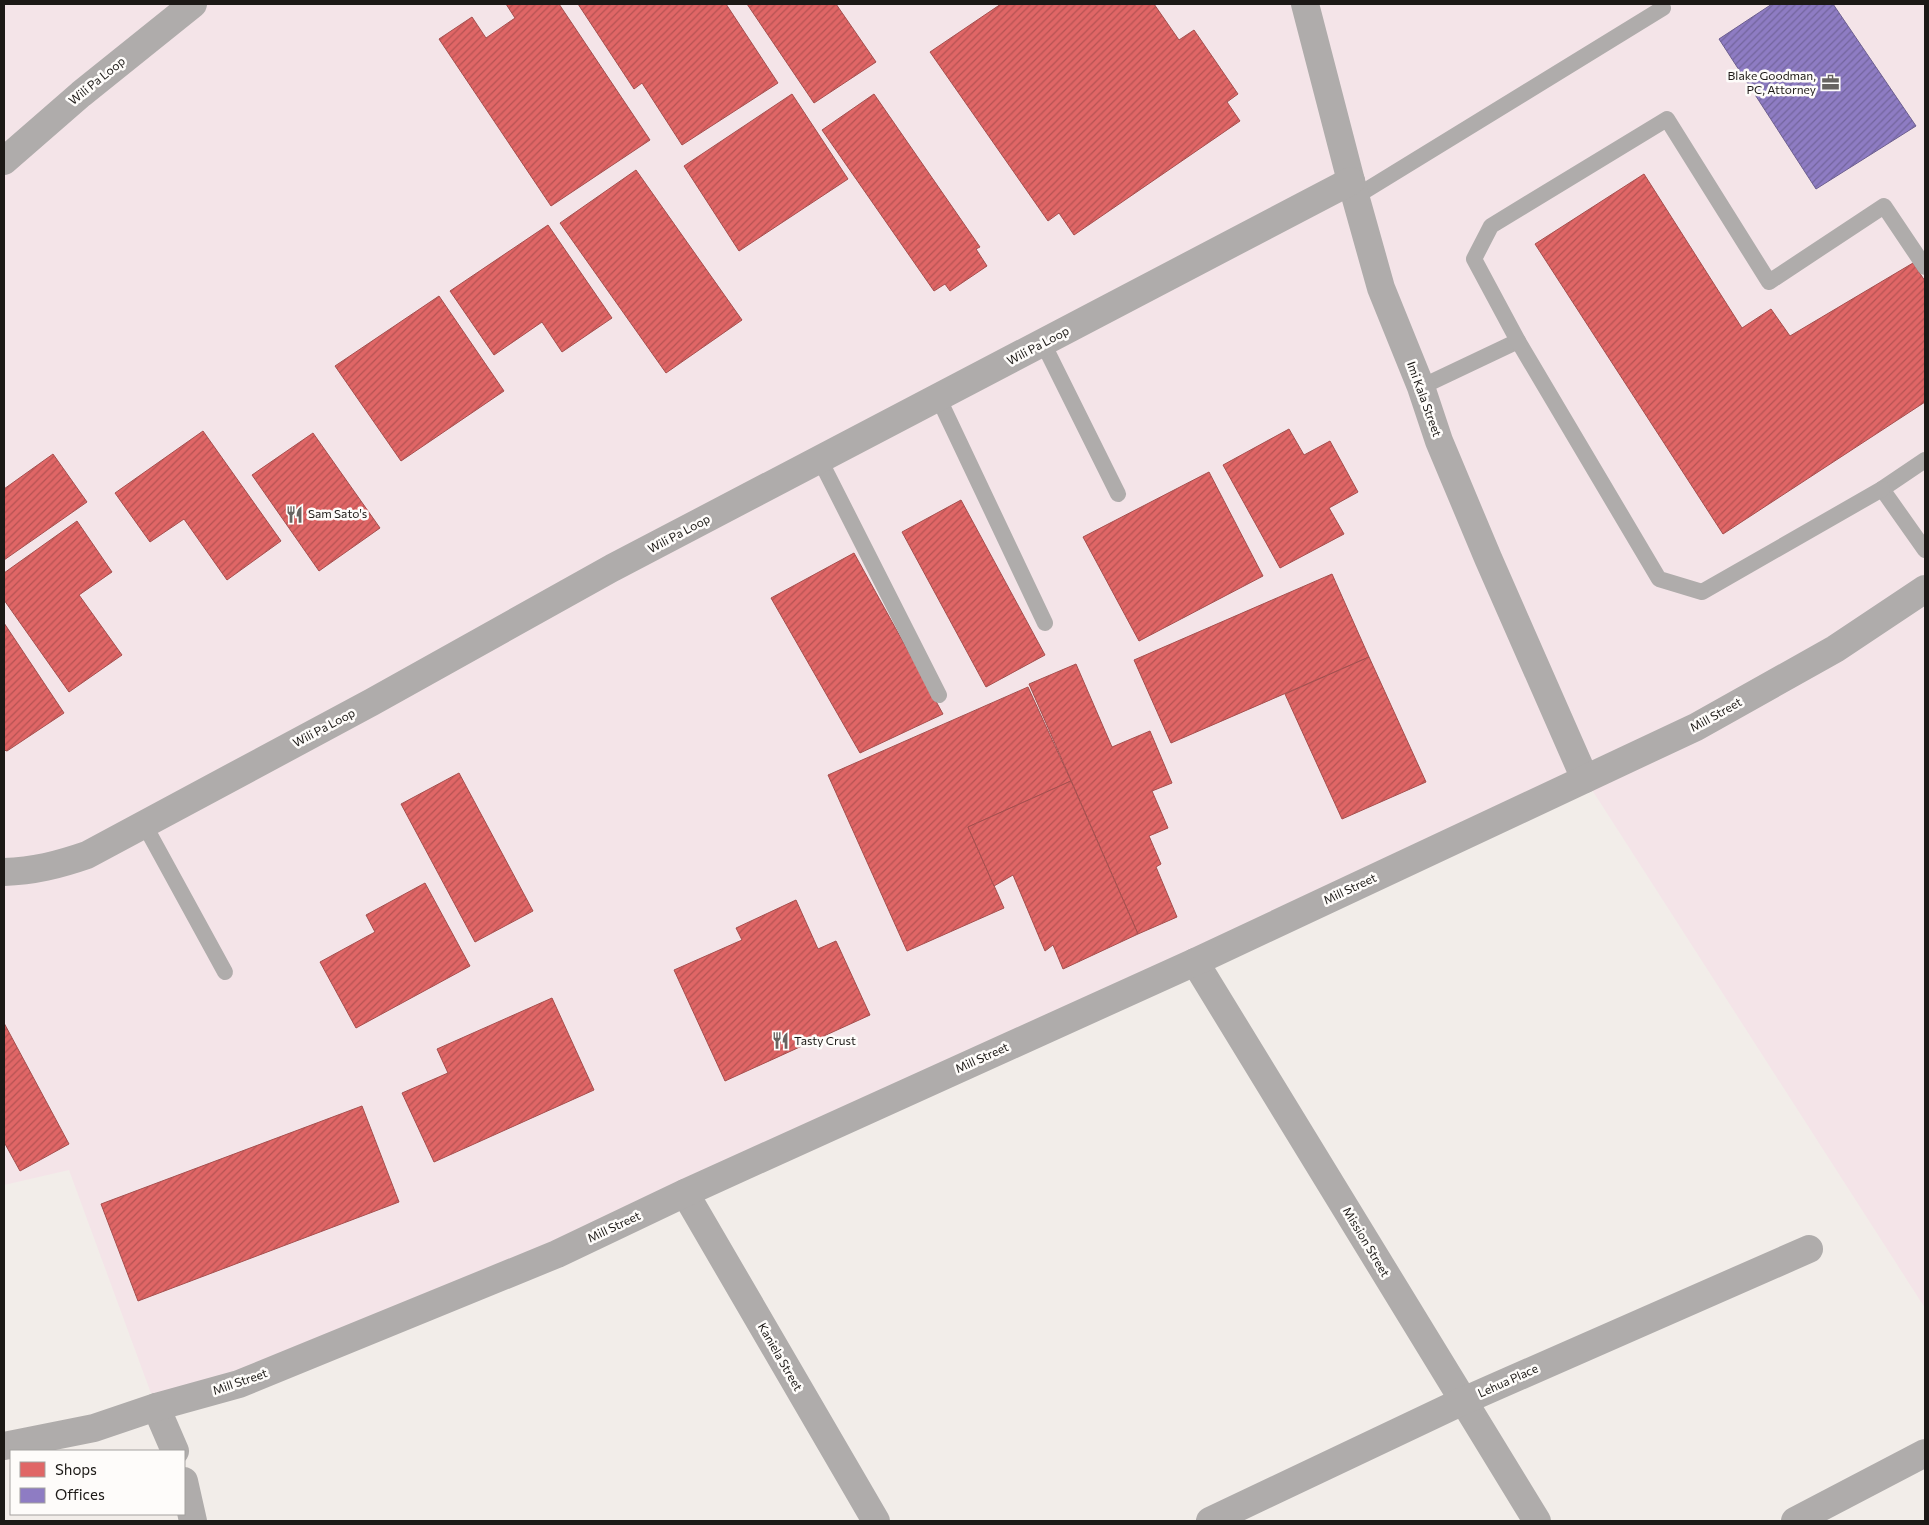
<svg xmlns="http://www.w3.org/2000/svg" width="1929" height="1525" font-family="Commissioner,sans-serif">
<defs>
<pattern id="shops-hatch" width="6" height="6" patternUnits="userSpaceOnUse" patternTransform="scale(1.25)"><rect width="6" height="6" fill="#e06666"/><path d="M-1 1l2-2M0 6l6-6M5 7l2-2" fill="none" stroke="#b55353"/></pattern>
<pattern id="offices-hatch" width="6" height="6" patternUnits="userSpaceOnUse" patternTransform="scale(1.25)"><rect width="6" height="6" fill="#8e7cc3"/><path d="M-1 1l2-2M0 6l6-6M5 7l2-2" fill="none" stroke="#73659d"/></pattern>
</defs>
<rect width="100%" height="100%" fill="#f2ede9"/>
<path fill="#f4e4e8" d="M4,4H1925V1308L1585,779L685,1193L156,1407L69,1170L4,1185Z"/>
<g fill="url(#shops-hatch)" stroke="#a54f4e">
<path d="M506,4H559L650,140L551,206L439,39L472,17L486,38L515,18Z"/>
<path d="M578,4H726L778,83L682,145L642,83L634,89Z"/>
<path d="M747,4H836L876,62L814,103Z"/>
<path d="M1001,4H1154L1179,40L1194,30L1238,94L1227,102L1240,121L1074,235L1059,213L1048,221L930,52Z"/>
<path d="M792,94L848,179L739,251L684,166Z"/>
<path d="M874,94L980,247L976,249L987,266L950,291L945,284L934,291L822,130Z"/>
<path d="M636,170L742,320L666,373L560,223Z"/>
<path d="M1644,174L1742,328L1771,309L1790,336L1913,263L1925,281V402L1723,534L1535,244Z"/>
<path d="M548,225L612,318L562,352L542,322L494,355L450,291Z"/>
<path d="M439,296L504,391L401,461L335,366Z"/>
<path d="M1289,429L1304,455L1330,441L1358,492L1329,508L1344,534L1280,568L1223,465Z"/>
<path d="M203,431L281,541L227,580L184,519L150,542L115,493Z"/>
<path d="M313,433L380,528L319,571L252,475Z"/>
<path d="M53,454L87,502L4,560V489Z"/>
<path d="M1209,472L1263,576L1139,641L1083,537Z"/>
<path d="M961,500L1045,655L986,687L902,532Z"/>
<path d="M77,521L112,572L79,595L122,655L69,692L4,600V573Z"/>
<path d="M854,553L943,714L860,753L771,598Z"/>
<path d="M1332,574L1369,657L1171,743L1134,660Z"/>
<path d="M4,623L64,713L7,751L4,750Z"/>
<path d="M1369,657L1426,782L1342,819L1285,694Z"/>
<path d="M1076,664L1112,747L1150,731L1172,783L1152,791L1168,828L1149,836L1161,864L1156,867L1177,917L1138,934L1029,684Z"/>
<path d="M1028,687L1071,781L968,827L1004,908L907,951L828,775Z"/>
<path d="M459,773L533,911L475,942L401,804Z"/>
<path d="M1071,781L1138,934L1063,969L1053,945L1045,951L1013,875L994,886L968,827Z"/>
<path d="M425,883L470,966L356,1028L320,962L375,932L366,915Z"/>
<path d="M796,900L818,949L836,941L870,1015L725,1081L674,970L742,940L736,928Z"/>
<path d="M552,998L594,1090L434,1162L402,1093L448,1073L437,1049Z"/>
<path d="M4,1023L69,1144L20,1171L4,1142Z"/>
<path d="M362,1106L399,1202L138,1301L101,1204Z"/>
</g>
<path fill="url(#offices-hatch)" stroke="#6c5e8f" d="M1772,4H1833L1916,126L1816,189L1719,39Z"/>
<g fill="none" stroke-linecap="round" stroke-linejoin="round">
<g stroke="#afacab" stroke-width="16">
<path d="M1355,197L1663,8L1661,4"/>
<path d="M1043,343L1118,494"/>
<path d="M1421,387L1518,341"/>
<path d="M938,397L1045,623"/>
<path d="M820,460L939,695"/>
<path d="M1925,460L1882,489L1925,550"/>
<path d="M1882,489L1702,592L1659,579L1518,341L1474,259L1491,226L1667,119L1769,282L1884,206L1925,267"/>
<path d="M144,824L225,972"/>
</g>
<g stroke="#afacab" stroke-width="28">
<path d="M1305,4L1351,181L1381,288L1421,387L1439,441L1488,558L1585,779"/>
<path d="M4,161L81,94L193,4"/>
<path d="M4,872C34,871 58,865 87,855L372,702L612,568L1351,181"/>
<path d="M1195,962L1537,1521"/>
<path d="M685,1193L876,1521"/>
<path d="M156,1407L175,1451"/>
<path d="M184,1481L193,1521"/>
<path d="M1210,1521L1463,1401L1809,1249"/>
<path d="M1795,1521L1925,1453"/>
</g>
<path stroke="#afacab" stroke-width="28" d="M4,1446L94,1428L156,1407L239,1384L557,1254L685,1193L1195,962L1696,727L1835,649L1925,589"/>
</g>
<defs>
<symbol id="office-bare" viewBox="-9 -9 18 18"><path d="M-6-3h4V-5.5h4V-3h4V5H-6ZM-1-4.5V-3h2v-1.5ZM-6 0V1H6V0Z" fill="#676360" stroke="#fefcfa" stroke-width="2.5" paint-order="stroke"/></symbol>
<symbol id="restaurant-bare" viewBox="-9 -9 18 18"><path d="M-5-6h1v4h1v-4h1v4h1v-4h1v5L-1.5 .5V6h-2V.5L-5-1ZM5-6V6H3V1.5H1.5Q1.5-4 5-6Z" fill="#676360" stroke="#fefcfa" stroke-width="2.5" paint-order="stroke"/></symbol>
</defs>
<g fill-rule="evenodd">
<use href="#office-bare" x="1818" y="70" width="25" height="25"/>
<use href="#restaurant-bare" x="282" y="502" width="25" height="25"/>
<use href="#restaurant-bare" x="768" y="1028" width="25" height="25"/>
</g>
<g text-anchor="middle" stroke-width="5" stroke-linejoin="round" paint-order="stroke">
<g font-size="12" fill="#1c1916" stroke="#fefcfa" text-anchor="start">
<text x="1816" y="80" text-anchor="end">Blake Goodman,<tspan x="1816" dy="14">PC, Attorney</tspan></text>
<text x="308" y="518">Sam Sato's</text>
<text x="794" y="1045">Tasty Crust</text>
</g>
<g font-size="12" fill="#1c1916" stroke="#fefcfa">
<text transform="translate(97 81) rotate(-39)" y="4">Wili Pa Loop</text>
<text transform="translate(1038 346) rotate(-28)" y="4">Wili Pa Loop</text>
<text transform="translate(1424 399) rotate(70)" y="4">Imi Kala Street</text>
<text transform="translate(679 534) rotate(-28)" y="4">Wili Pa Loop</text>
<text transform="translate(1716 715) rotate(-29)" y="4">Mill Street</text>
<text transform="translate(324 728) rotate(-28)" y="4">Wili Pa Loop</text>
<text transform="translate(1350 889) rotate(-25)" y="4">Mill Street</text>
<text transform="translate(982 1058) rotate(-24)" y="4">Mill Street</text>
<text transform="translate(614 1227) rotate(-25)" y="4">Mill Street</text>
<text transform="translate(1366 1242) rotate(59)" y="4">Mission Street</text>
<text transform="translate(780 1357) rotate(60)" y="4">Kaniela Street</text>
<text transform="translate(1508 1381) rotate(-24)" y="4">Lehua Place</text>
<text transform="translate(240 1382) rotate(-19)" y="4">Mill Street</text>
</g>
</g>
<rect width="1929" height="1525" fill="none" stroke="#1c1916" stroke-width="10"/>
<rect x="10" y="1450" width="175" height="65" fill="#fefcfa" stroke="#a4a19f"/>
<rect x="20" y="1462" width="25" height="15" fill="#e06666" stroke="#a4a19f"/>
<text x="55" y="1475" font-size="15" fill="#1c1916">Shops</text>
<rect x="20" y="1488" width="25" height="15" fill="#8e7cc3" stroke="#a4a19f"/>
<text x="55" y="1500" font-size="15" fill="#1c1916">Offices</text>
</svg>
